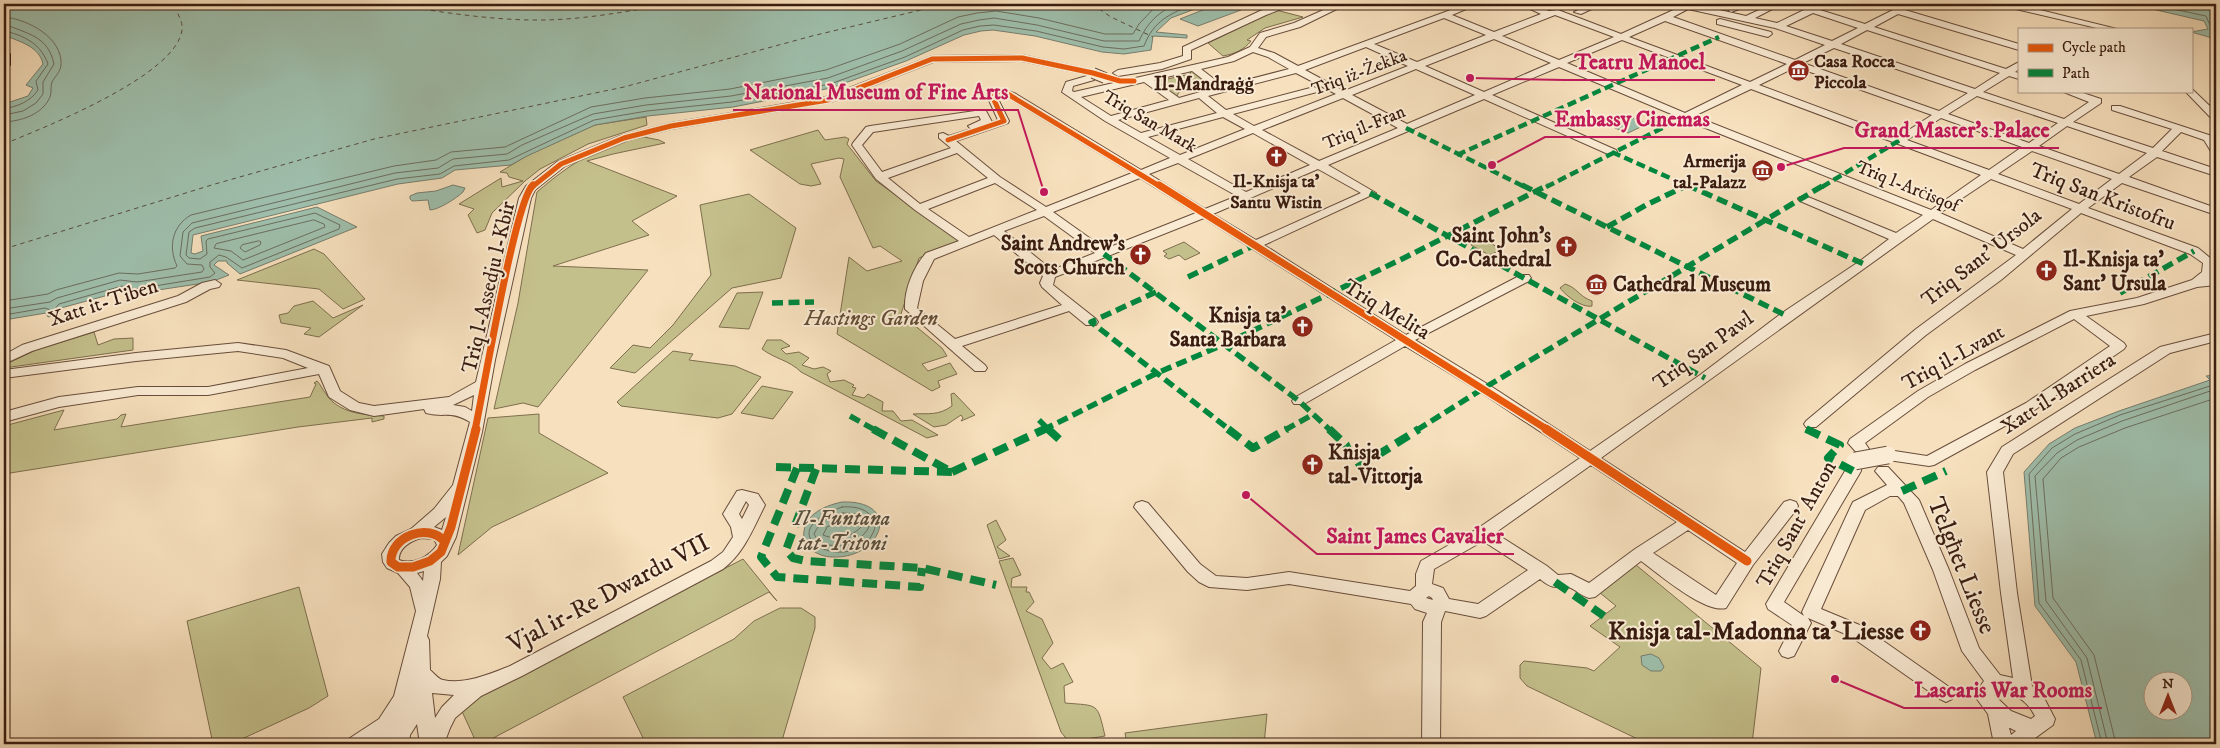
<svg xmlns="http://www.w3.org/2000/svg" width="2220" height="748" font-family="'IM FELL DW Pica',serif">
<rect width="100%" height="100%" fill="#f7e0bd"/>
<filter id="stains"><feTurbulence type="fractalNoise" baseFrequency=".004" numOctaves="4"/><feColorMatrix values="0 0 0 0 .2 0 0 0 0 .09 0 0 0 0 .02 0 0 0 .5 -.17"/></filter>
<radialGradient id="worn" r=".72"><stop offset=".6" stop-color="#630" stop-opacity="0"/><stop offset="1" stop-color="#630" stop-opacity=".3"/></radialGradient>
<g fill="#c4c08c" stroke="#7e6e4e">
<path d="M1276,10L1303,17L1265,28L1247,40L1251,41C1244,50 1234,54 1223,56L1208,43Z"/>
<path d="M1194,70L1214,85L1212,88L1203,87L1179,92L1177,96L1170,94L1152,80H1163L1190,74L1191,71Z"/>
<path d="M646,117L647,125L588,144L540,169L525,181L492,213L485,230L477,233L468,215L474,209L459,204L501,178L502,187L523,181L509,177L507,173L500,172L528,155L595,125Z"/>
<path d="M818,130L825,140L845,137L849,139L847,144L876,181L961,241L919,258L901,314L942,348L947,356L922,364L928,371L950,363L957,374L938,381L940,387L932,391L837,334L849,257L867,271L902,261L880,246L873,248L840,177L844,159L839,158L811,164L821,184L811,186L800,184L750,150Z"/>
<path d="M644,137L659,140L665,143L613,154L587,161L677,196L632,221L649,235L553,266L648,270L538,407L523,403L494,409L518,303L537,192C572,162 598,146 644,137Z"/>
<path d="M749,194L796,228L781,278L732,288L635,373L610,368L633,345L650,348L673,325L711,275L700,205Z"/>
<path d="M1477,235L1502,250L1489,255L1471,245L1472,238Z"/>
<path d="M1184,242L1200,253L1185,260L1179,255L1169,259L1164,256L1167,254L1163,251Z"/>
<path d="M314,249L324,254L365,299L343,309L319,289L237,280Z"/>
<path d="M1565,284C1578,288 1578,296 1592,301V306C1582,308 1566,296 1560,288Z"/>
<path d="M763,292L749,329L719,327L737,293Z"/>
<path d="M313,301L333,318L363,305L319,337L304,334L311,328L281,323L279,315L288,313L294,306Z"/>
<path d="M94,332L98,345L114,339L133,338V350L4,368V365L36,350Z"/>
<path d="M767,340H781L790,346L781,349L786,354L799,352L809,358L802,365L814,369L823,367L831,371L827,374L830,382L844,380L854,385L852,387L856,388L852,395L864,398L868,394L883,402L882,411H893L901,421L912,420L938,435L927,438L801,372C789,360 775,359 762,349Z"/>
<path d="M673,351L693,354L689,360L735,366L761,377L732,414L718,418L621,406L617,402Z"/>
<path d="M317,381C321,385 322,389 326,394C338,413 364,415 384,416V419L372,422V418L298,427L4,474V426L64,410L54,430L117,419L121,415L126,414L121,427L310,397L316,384L314,383Z"/>
<path d="M762,386L793,392L773,419L741,413Z"/>
<path d="M954,393L975,415L961,421L963,418L961,415L946,425L934,427L913,414C929,413 938,416 952,406L951,394Z"/>
<path d="M539,414V433L608,473L492,527L458,555L488,418Z"/>
<path d="M996,520L1006,540L997,547L1010,556L999,559L987,525Z"/>
<path d="M1013,558L1021,575L1012,578L1011,587H1027L1026,592H1029L1034,602L1026,611L1042,619L1053,643L1042,658L1051,669L1063,663L1073,682L1064,686L1065,703C1099,706 1097,702 1105,736L1069,742L1061,732L999,561Z"/>
<path d="M743,559L777,601L769,592L482,744H477L460,707Z"/>
<path d="M1636,565L1761,668L1752,744H1648L1527,686L1520,678V665L1524,661L1587,668L1594,671L1620,647L1590,626L1616,606L1599,592Z"/>
<path d="M299,587L328,696L309,708L231,744H213L187,621Z"/>
<path d="M780,608H801L815,617V628L781,744H646L623,697L734,639L754,621Z"/>
<path d="M1267,714L1264,744H1127L1125,733Z"/>
</g>
<g fill="#9ebeab" stroke="#767d6d" fill-rule="evenodd">
<path d="M4,4H1208L1171,18L1156,32L1187,35V38L1153,36L1151,50L1124,54L1102,52L1035,36L993,30L981,31L964,35L906,61L831,88L733,107L648,116L595,125L527,156L511,165L455,170L442,178L398,184L193,235L191,253L195,254L203,251L201,236L317,207L357,227L240,274L227,263V261H218L214,265L229,275L211,282L138,293L135,299L127,300L131,291H123L61,308L59,314L48,317L46,313L4,320V104L28,96L33,88L26,85L43,64C39,46 20,42 4,35Z"/>
<path d="M1218,4H1225L1241,10L1198,26L1180,19Z"/>
<path d="M2164,4H2216V39L2191,32L2208,29L2204,21L2152,9L2148,6L2167,7Z"/>
<path d="M1634,118L1647,124L1628,133L1615,128Z"/>
<path d="M453,185L465,188L463,192C457,198 438,210 430,210L428,200L412,201L410,199V196L417,193L436,191Z"/>
<path d="M2216,375V744H2097L2076,662L2035,606L2024,472L2049,444L2075,428L2119,411L2210,380L2206,376ZM2152,680H2182V710H2152Z"/>
<path d="M842,502C904,500 882,560 831,557C818,556 809,550 804,539C801,516 823,506 842,502Z"/>
<path d="M1651,654L1659,658L1664,667L1661,671H1651L1642,665L1641,656Z"/>
</g>
<g fill="none" stroke-linecap="round" stroke-linejoin="round">
<g stroke="#6c6d5e" stroke-width="1">
<path d="M2171,4L2173,9L2206,16L2213,32L2216,33"/>
<path d="M4,17C28,19 63,38 61,65C60,73 55,76 52,82C50,87 52,93 50,97C42,115 21,121 4,122"/>
<path d="M4,24C28,34 48,36 54,64L43,82V94L36,103L23,111L4,115"/>
<path d="M4,31C24,35 41,44 48,64L36,81L38,90C30,102 18,106 4,109"/>
<path d="M314,220L324,224L325,227L243,260L231,251L214,248L216,244Z"/>
<path d="M259,241L261,242L260,245L245,252L240,248L242,245Z"/>
<path d="M4,301L48,294L56,290L119,273L138,274L175,268L177,266C168,247 172,226 191,215L394,166L436,160L451,152L505,147L591,107L645,98L730,89L826,70L900,44L958,17L977,13L996,11L1039,18L1105,34H1133L1139,24L1158,4"/>
<path d="M4,309L50,302L57,298L120,280L137,282L202,272L204,269L202,265L187,264L180,256L183,232L192,223L395,173L438,168L453,159L507,154L522,145L593,114L646,105L731,96L828,78L902,51L961,24L979,20L994,18L1037,25L1104,41H1139C1147,23 1159,11 1177,4"/>
<path d="M4,315L45,308L53,311L59,304L122,286L136,289L210,277L215,273L210,267V262L219,255L226,257L242,268L339,229L340,225L315,213L208,239L206,241L207,254L200,259L189,258L186,255L189,232L195,228L397,179L440,174L454,166L509,160L594,120L647,111L732,102L830,84L905,57L963,30L980,26L994,25L1036,31L1103,47L1124,49L1144,46C1154,20 1170,14 1194,4"/>
<path d="M842,507C857,506 869,509 876,523C866,582 755,538 842,507Z"/>
<path d="M843,513L857,514L867,519L869,527C859,545 838,550 819,542L814,534C820,521 830,516 843,513Z"/>
<path d="M844,521H855L862,526C852,537 837,541 823,535L827,527Z"/>
<path d="M2102,744L2081,660L2039,603L2029,474L2052,448L2075,434L2120,415L2210,386L2216,380"/>
<path d="M2108,744L2087,658L2046,601L2035,476L2057,453L2077,440L2122,421L2216,389"/>
<path d="M2116,744L2094,655L2053,598L2043,479L2061,458L2079,447L2125,428L2216,398"/>
</g>
<g stroke="#574d3e" stroke-width="1" stroke-dasharray="4.5 4" stroke-linecap="butt">
<path d="M389,4C435,11 482,19 530,20C577,21 624,12 670,4"/>
<path d="M1092,4L1111,17L1153,37"/>
<path d="M4,144C43,128 176,76 182,30C183,24 180,18 177,12L180,4"/>
<path d="M4,249L215,184L374,139L624,87L812,36L946,4"/>
</g>
<defs>
<g id="minor">
<path d="M1282,4H1294L1266,15L1191,50V59L1162,69L1118,76L1113,73L1118,70L1160,63L1183,56V47L1260,11Z"/>
<path d="M1337,4H1347L1300,27L1266,37L1258,48L1274,53L1298,66L1467,4H1478L1452,15L1494,32L1541,14L1519,4H1530L1549,11L1558,10L1621,34L1680,7L1675,4H1693L1746,16L1772,4H1782L1755,18L1777,23L1804,10L1789,4H1801L1811,7L1819,4H1829L1820,10L1865,24L1905,4H1915L1905,10L2019,44V50L1898,14L1874,27L2006,69L2019,62V69L2015,72L2019,73V79L2009,76L1983,92L2064,119L2089,102L2061,91H2077L2101,99V103L2073,122L2153,148L2172,129L2112,110V106H2120L2212,136L2216,143V154L2212,153L2204,140L2181,132L2162,151L2216,169V176L2157,157L2129,177L2216,208V215L2122,183L2088,208L2198,248L2215,262L2214,273L2210,278L2216,277V285L2197,287L2144,304L2086,316L2124,343L2126,346L2124,349L2036,409L1934,465L1929,466L1888,460L1883,459L1881,455L1883,451L1888,450L1927,456L2026,403L2110,346L2074,319L1975,370L1928,397L1865,443L1869,449L1867,453H1857L1848,443L1850,439L1918,391L1965,364L2070,311L2137,298L2192,280L2202,272L2203,263L2190,254L2081,213L2001,280L1926,335L1816,427H1806L1804,424L1806,421L1916,329L2016,255L1933,219L1601,458L1745,552L1784,502L1790,500L1796,502L1798,506L1796,510L1753,565L1726,608C1705,614 1659,574 1641,561L1595,597L1589,598C1582,596 1577,591 1571,588C1559,582 1558,594 1540,579L1486,616L1480,618L1445,611L1441,622L1440,744H1422L1423,622L1427,613L1415,609L1411,604L1289,584L1247,590L1209,587L1199,582L1188,572L1134,507L1136,503L1142,501L1148,503L1200,564L1216,576L1247,578L1289,572L1410,591L1416,586V574L1421,561L1477,529L1580,458L1479,391L1405,346L1304,404H1294L1292,401L1294,398L1396,340L1204,218L1055,277L1053,285L1096,319L1098,322L1096,325H1086L1069,311L962,346L985,365L987,368L985,371H975L905,309C904,290 913,268 926,253L959,241L915,210L876,179L852,145L853,143L866,127L870,126L982,110L986,111L992,122L998,120L987,96C996,88 1006,89 1016,94L1141,170L1170,158L1105,121L1062,92L1066,82L1090,75L1022,61L933,62L831,102L671,129L628,140L565,166L535,190L531,198L495,360L482,432L456,537L447,556L441,562L440,579L427,636L429,640L430,670C434,673 438,679 443,680C464,685 490,674 510,666L711,561L723,552L733,537L731,527L723,514L737,491L742,490L758,494L765,505C753,529 744,553 723,569L522,676L481,696L455,718L450,728L444,744H420L417,724L410,735L409,744H375V742L372,744H348L350,738L379,719L394,696L416,611L410,587L398,573L387,568L383,562L382,554L389,543L396,536L411,529L434,509L453,485L470,422C450,410 445,418 426,413L424,409L374,416L350,410L329,397L319,374L208,395H138L59,407L4,422V412L59,397L138,387H208L308,368L283,358L238,351L136,361L4,378V370L136,353L238,343L286,350L329,366L340,391L359,403L374,406L449,397L476,382L519,198L526,186L557,162L620,136L671,123L826,97L932,56L1022,55L1096,71L1098,73L1093,76L1096,78L1094,80L1073,86L1072,91L1074,92L1228,57L1250,47L1260,33L1294,23ZM1688,9L1775,28L1825,45L1795,60L1673,17ZM1813,13L1858,28L1832,41L1786,26ZM1555,15L1563,18L1614,37L1559,60L1502,36ZM1444,18L1486,35L1417,62L1374,44ZM1665,21L1787,64L1750,82L1629,37ZM1867,30L2000,73L1975,89L1841,44ZM1494,39L1551,63L1484,92L1425,66ZM1622,40L1742,85L1685,113L1567,63ZM1366,47L1408,66L1344,91L1305,70ZM1834,48L1968,93L1939,111L1803,63ZM1253,52L1268,57L1289,69L1223,86L1201,69L1234,61ZM1559,67L1688,121L1923,215L1896,233L1808,197H1800L1798,199L1800,201L1889,239L1860,261L1782,313L1700,375L1590,451L1489,385L1415,340L1529,281L1531,278L1529,275H1521L1406,335L1264,245L1376,193L1328,165L1484,99L1608,154H1616L1617,152L1616,150L1492,95ZM1796,67L1932,115L1898,137L1759,85ZM1416,69L1475,95L1407,124L1352,95ZM1192,71L1214,88L1179,98L1154,80ZM1296,73L1336,94L1254,126L1233,114L1317,92L1319,90L1314,87L1226,110L1208,96ZM1144,82L1169,100L1111,116L1081,97ZM1751,89L1981,175L1931,210L1694,116ZM1003,95L1009,98L1132,173L1046,207L1000,177L956,141L1008,123L1009,121L997,97ZM1977,96L2058,123L2029,143L1948,114ZM1199,98L1217,113L1141,133L1118,120ZM1343,98L1398,128L1319,161L1262,130ZM979,116L981,120L968,126L971,129L949,136L943,133L939,134V138L951,148L882,172L862,145L873,132ZM1223,117L1245,129L1180,155L1148,137ZM1941,118L2022,147L1989,170L1907,140ZM2067,126L2147,153L2119,174L2039,146ZM1253,133L1310,165L1246,192L1188,159ZM2032,151L2112,179L2079,204L1998,174ZM957,153L988,178L920,204L888,178ZM1178,163L1237,196L1205,209L1149,174ZM1318,169L1361,193L1256,240L1213,214ZM1140,178L1196,213L1105,249L1053,212ZM1991,179L2072,209L2023,249L1940,213ZM995,183L1037,210L969,237L928,209ZM1044,216L1095,253L1052,270L1004,231ZM994,235L1043,276L1040,283L1042,287L1062,305L955,339L917,308L923,281L934,259ZM474,395L472,411L465,407L453,405ZM1591,465L1677,522L1635,549L1589,583L1571,574L1558,575L1547,566L1495,533ZM746,501L749,505L742,519L739,514ZM446,517L442,530L434,527ZM1688,530L1737,563L1716,595L1653,553ZM421,538L434,539L437,545C429,557 413,565 399,560C398,548 411,541 421,538ZM1483,541L1528,570L1478,604L1449,599L1443,588L1432,584L1434,569ZM424,571L423,581L417,573ZM1429,596L1432,598L1433,600L1426,598ZM432,693L454,695L442,707L435,718Z"/>
<path d="M1591,4H1602L1581,14L1574,12Z"/>
<path d="M1740,4H1753L1731,12L1727,9Z"/>
<path d="M2002,4H2016L2117,29H2101L2003,6Z"/>
<path d="M1720,19L1771,32L1772,34L1768,37L1717,24V20Z"/>
<path d="M2191,88L2216,112V120L2212,119L2185,91H2191Z"/>
<path d="M215,280L221,284L219,287L210,289L186,302L32,351L4,364V355L22,345L178,296L202,283Z"/>
<path d="M2216,333V341L2170,353L2013,454L2003,472L2017,593L2032,686L2043,696L2055,719L2053,725L2027,744H1994L1988,714L1974,695L1984,681L1962,651L1933,570L1904,503L1898,496H1890L1865,510L1821,609L1862,626L1952,689L1955,694L1952,699L1946,702L1940,699L1850,636L1808,618L1811,623L1794,656L1788,658L1782,656L1779,651L1792,625L1768,609L1766,604L1845,471L1850,457H1860L1862,461L1861,471L1784,602L1804,616L1802,612L1851,506L1853,502L1887,485L1875,471L1878,467H1888L1919,500L1949,570L1979,648L2000,675L2013,678L2001,593L1987,472L2002,447L2160,347ZM1998,689C2015,694 2027,700 2035,716L2031,719L2011,711L1994,695ZM2009,728H2010L2016,731L2011,735Z"/>
</g>
<path id="major" d="M4,50L10,54V65L4,69Z"/>
</defs>
<use href="#minor" stroke="#684d3b" stroke-width="2"/>
<use href="#major" stroke="#391c10" stroke-width="2"/>
<use href="#minor" fill="#faebd4" fill-rule="evenodd"/>
<use href="#major" fill="#ecc07e" fill-rule="evenodd"/>
<defs>
<path id="minor-bridge-far1" d="M1093,73L1105,78"/>
<path id="minor-bridge" d="M1855,461L1888,455"/>
</defs>
<use href="#minor-bridge-far1" stroke="#684d3b" stroke-width="12" stroke-linecap="butt"/>
<use href="#minor-bridge" stroke="#684d3b" stroke-width="19" stroke-linecap="butt"/>
<use href="#minor-bridge-far1" stroke="#faebd4" stroke-width="10"/>
<use href="#minor-bridge" stroke="#faebd4" stroke-width="17"/>
<g stroke="#00873e" stroke-width="4.5" stroke-dasharray="9 4.5" stroke-linecap="butt">
<path d="M1406,128L1525,187"/>
<path d="M1612,152L1690,187"/>
<path d="M1457,155L1719,37"/>
<path d="M1546,187L1686,116"/>
<path d="M1686,187L1689,185"/>
<path d="M1822,187L1900,140"/>
</g>
<g stroke="#00873e" stroke-width="5.5" stroke-dasharray="11 5.5" stroke-linecap="butt">
<path d="M1522,185L1787,316"/>
<path d="M1687,185L1864,264"/>
<path d="M1370,193L1705,378"/>
<path d="M1607,227L1648,204L1688,185"/>
<path d="M1104,254L1299,401L1330,430"/>
<path d="M1188,277L1255,245"/>
<path d="M1156,292L1091,322L1230,430"/>
<path d="M2120,293L2194,251"/>
<path d="M772,303L814,302"/>
<path d="M850,416L875,430"/>
<path d="M1039,420L1049,430"/>
<path d="M1806,429L1808,430"/>
<path d="M1043,430L1157,373L1225,344L1404,258L1548,185"/>
<path d="M1285,430L1314,414"/>
<path d="M1417,430L1484,388L1824,185"/>
</g>
<g stroke="#00873e" stroke-width="8" stroke-dasharray="15 8" stroke-linecap="butt">
<path d="M873,429L950,471"/>
<path d="M1048,429L1061,441"/>
<path d="M1228,429L1253,448L1287,429"/>
<path d="M1329,429L1346,445L1351,456"/>
<path d="M1806,429L1840,445L1828,458L1853,471"/>
<path d="M776,467L952,472"/>
<path d="M797,468L761,557L777,577L920,587L922,568"/>
<path d="M1357,468L1419,429"/>
<path d="M816,469L786,550L793,558L806,561L922,568L996,585"/>
<path d="M952,472L1045,429"/>
<path d="M1902,491L1946,471"/>
<path d="M1555,582L1604,616"/>
</g>
<defs>
<g id="cycleway-far2">
<path d="M948,140L1004,121L992,96L999,93H1006L1161,187"/>
<path d="M532,187L561,164L624,138L671,126L828,100L932,59L1022,58L1093,73L1120,81H1134"/>
</g>
<g id="cycleway-far1">
<path d="M1159,185L1548,430"/>
<path d="M475,430C483,395 515,200 533,185"/>
</g>
<g id="cycleway">
<path d="M1546,429L1747,561"/>
<path d="M445,542C429,522 390,536 391,562L398,567H413L430,561L441,552L451,527L476,429"/>
</g>
</defs>
<use href="#cycleway-far2" stroke="#faebd4" stroke-width="8"/>
<use href="#cycleway-far1" stroke="#faebd4" stroke-width="10"/>
<use href="#cycleway" stroke="#faebd4" stroke-width="12"/>
<use href="#cycleway-far2" stroke="#e8590c" stroke-width="5"/>
<use href="#cycleway-far1" stroke="#e8590c" stroke-width="7"/>
<use href="#cycleway" stroke="#e8590c" stroke-width="9"/>
</g>
<defs>
<symbol id="museum-disc" viewBox="-11 -11 22 22"><circle r="9.5" fill="#8f2418" stroke="#faebd4"/><path d="M0-6L6-3V-2H-6V-3ZM-5-1h2V3h-2ZM-1-1h2V3h-2ZM3-1h2V3H3ZM-6 4H6V6H-6Z" fill="#fff"/></symbol>
<symbol id="church-disc" viewBox="-11 -11 22 22"><circle r="9.5" fill="#8f2418" stroke="#faebd4"/><path d="M-1.2-6h2.4v3.5h3.3v2.4h-3.3V6h-2.4V-.1h-3.3v-2.4h3.3Z" fill="#fff"/></symbol>
</defs>
<g fill-rule="evenodd">
<use href="#museum-disc" x="1786" y="58" width="25" height="25"/>
<use href="#church-disc" x="1264" y="144" width="25" height="25"/>
<use href="#museum-disc" x="1750" y="158" width="25" height="25"/>
<use href="#church-disc" x="1554" y="234" width="25" height="25"/>
<use href="#church-disc" x="1128" y="242" width="25" height="25"/>
<use href="#church-disc" x="2034" y="258" width="25" height="25"/>
<use href="#museum-disc" x="1584" y="272" width="25" height="25"/>
<use href="#church-disc" x="1290" y="314" width="25" height="25"/>
<use href="#church-disc" x="1300" y="452" width="25" height="25"/>
<use href="#church-disc" x="1908" y="618" width="25" height="25"/>
</g>
<g text-anchor="middle" stroke-width="4" stroke-linejoin="round" paint-order="stroke">
<g font-size="18" font-weight="bold" fill="#391c10" stroke="#faebd4" text-anchor="start">
<text x="1814" y="67">Casa Rocca<tspan x="1814" dy="21">Piccola</tspan></text>
<text x="1746" y="167" text-anchor="end">Armerija<tspan x="1746" dy="21">tal-Palazz</tspan></text>
<text x="1276" y="187" text-anchor="middle">Il-Knisja ta'<tspan x="1276" dy="21">Santu Wistin</tspan></text>
</g>
<g font-size="18" fill="#391c10" stroke="#faebd4">
<text transform="translate(1359 72) rotate(-21)" y="6">Triq iż-Żekka</text>
<text transform="translate(1150 121) rotate(30)" y="6">Triq San Mark</text>
<text transform="translate(1364 127) rotate(-23)" y="6">Triq il-Fran</text>
<text transform="translate(1908 186) rotate(22)" y="6">Triq l-Arċisqof</text>
</g>
<g font-size="19" font-weight="bold" fill="#391c10" stroke="#faebd4">
<text x="1204" y="90">Il-Mandraġġ</text>
</g>
<g font-size="21" fill="#391c10" stroke="#faebd4">
<text transform="translate(2103 196) rotate(21)" y="7">Triq San Kristofru</text>
<text transform="translate(1981 257) rotate(-38)" y="7">Triq Sant' Ursola</text>
<text transform="translate(488 287) rotate(-77)" y="7">Triq l-Assedju l-Kbir</text>
<text transform="translate(103 302) rotate(-18)" y="7">Xatt it-Tiben</text>
<text transform="translate(1387 309) rotate(31)" y="7">Triq Melita</text>
<text transform="translate(1703 350) rotate(-36)" y="7">Triq San Pawl</text>
<text transform="translate(1953 357) rotate(-29)" y="7">Triq il-Lvant</text>
<text transform="translate(2058 393) rotate(-33)" y="7">Xatt il-Barriera</text>
<text transform="translate(1796 524) rotate(-61)" y="7">Triq Sant' Anton</text>
</g>
<g font-size="21" font-weight="bold" fill="#391c10" stroke="#faebd4" text-anchor="end">
<text x="1551" y="242">Saint John's<tspan x="1551" dy="24">Co-Cathedral</tspan></text>
<text x="1125" y="250">Saint Andrew's<tspan x="1125" dy="24">Scots Church</tspan></text>
<text x="2063" y="266" text-anchor="start">Il-Knisja ta'<tspan x="2063" dy="24">Sant' Ursula</tspan></text>
<text x="1613" y="291" text-anchor="start">Cathedral Museum</text>
<text x="1286" y="322">Knisja ta'<tspan x="1286" dy="24">Santa Barbara</tspan></text>
<text x="1328" y="459" text-anchor="start">Knisja<tspan x="1328" dy="24">tal-Vittorja</tspan></text>
</g>
<g font-size="21" font-style="italic" fill="#634d35" stroke="#faebd4">
<text x="871" y="325">Hastings Garden</text>
</g>
<g font-size="22" font-style="italic" fill="#574d3e" stroke="#faebd4">
<text x="842" y="525">Il-Funtana<tspan x="842" dy="25">tat-Tritoni</tspan></text>
</g>
<g font-size="25" fill="#391c10" stroke="#faebd4">
<text transform="translate(1963 565) rotate(68)" y="9">Telgħet Liesse</text>
<text transform="translate(608 592) rotate(-28)" y="9">Vjal ir-Re Dwardu VII</text>
</g>
<g font-size="25" font-weight="bold" fill="#391c10" stroke="#faebd4" text-anchor="end">
<text x="1904" y="639">Knisja tal-Madonna ta' Liesse</text>
</g>
</g>
<path fill="none" stroke="#c2185b" stroke-width="2" d="M1470 78L1565 80H1715M1044 192L1018 110H733M1492 165L1545 137H1720M1781 167L1844 148H2059M1246 495L1317 554H1514M1835 679L1904 708H2102"/>
<g fill="#c2185b" stroke="#faebd4" stroke-width="2">
<circle cx="1470" cy="78" r="5"/>
<circle cx="1044" cy="192" r="5"/>
<circle cx="1492" cy="165" r="5"/>
<circle cx="1781" cy="167" r="5"/>
<circle cx="1246" cy="495" r="5"/>
<circle cx="1835" cy="679" r="5"/>
</g>
<g font-size="22" text-anchor="middle" font-weight="bold" fill="#c2185b" stroke="#faebd4" stroke-width="4" stroke-linejoin="round" paint-order="stroke">
<text x="1640" y="69">Teatru Manoel</text>
<text x="876" y="99">National Museum of Fine Arts</text>
<text x="1632" y="126">Embassy Cinemas</text>
<text x="1952" y="137">Grand Master's Palace</text>
<text x="1415" y="543">Saint James Cavalier</text>
<text x="2003" y="697">Lascaris War Rooms</text>
</g>
<rect width="2220" height="748" fill="none" stroke="#f7e0bd" stroke-width="20"/>
<rect x="5" y="5" width="2210" height="738" fill="none" stroke="#391c10" stroke-width="2.5"/>
<rect x="10" y="10" width="2200" height="728" fill="none" stroke="#391c10"/>
<rect x="2018" y="28" width="175" height="65" fill="#faebd4" stroke="#ad9886"/>
<rect x="2028" y="44" width="25" height="8" fill="#e8590c" stroke="#ad9886"/>
<text x="2062" y="52" font-size="15" fill="#391c10">Cycle path</text>
<rect x="2028" y="69" width="25" height="8" fill="#00873e" stroke="#ad9886"/>
<text x="2062" y="78" font-size="15" fill="#391c10">Path</text>
<g transform="translate(2168 696)"><circle r="24" fill="#faebd4" stroke="#ad9886"/>
<path d="M0-4L9 19L0 12L-9 19Z" fill="#8f2418"/>
<text y="-8" font-size="14" font-weight="bold" text-anchor="middle" fill="#391c10">N</text>
</g>
<rect width="100%" height="100%" filter="url(#stains)"/>
<rect width="100%" height="100%" fill="url(#worn)"/>
</svg>
